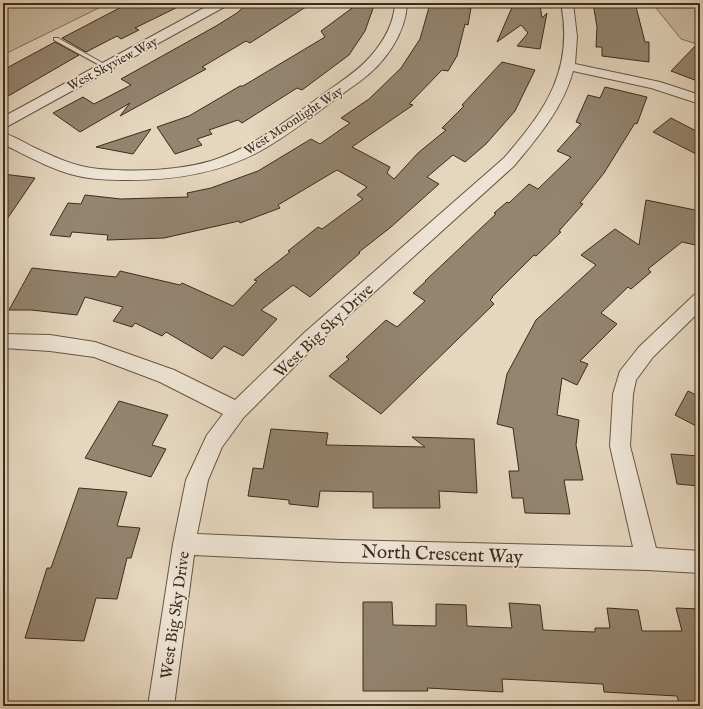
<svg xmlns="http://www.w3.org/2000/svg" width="703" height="709" font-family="'IM FELL English',serif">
<rect width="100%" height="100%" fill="#e5d6be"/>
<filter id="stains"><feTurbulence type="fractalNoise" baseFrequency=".005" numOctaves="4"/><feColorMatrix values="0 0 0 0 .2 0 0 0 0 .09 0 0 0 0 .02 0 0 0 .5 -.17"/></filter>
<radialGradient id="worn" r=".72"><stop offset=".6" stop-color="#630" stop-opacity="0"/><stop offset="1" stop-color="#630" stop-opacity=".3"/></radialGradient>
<g fill="#c8b9a2" stroke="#82725f">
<path d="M3,3H109L3,55Z"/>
<path d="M652,3H700V45L681,39Z"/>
</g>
<g fill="#948470" stroke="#3d2c1c">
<path d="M129,3H186L135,28L139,30L121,39L117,36L86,52L62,38Z"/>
<path d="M248,3H312L250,43L246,41L202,67L206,69L120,116L130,103L80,132L53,113L83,97L94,104L131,85L121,79L216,26L237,13Z"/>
<path d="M359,3H375L365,31L349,55L302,90L297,88L242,123L238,120L209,130L212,134L197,139L202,145L175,154L157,127L189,116L240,86H243L325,37L321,31Z"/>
<path d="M593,3H635L645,42H649V62L602,56V47H596L597,27Z"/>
<path d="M430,4L471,8L468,25L465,24L457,56L448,71L442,70L409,104L413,105L352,147L390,167L387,173L394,179L418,153L446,130L442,128L464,106L462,105L502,62L535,70L515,111L486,144L465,162L453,155L427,177L439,184L391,227L359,252L360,253L310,297L293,285L261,310L277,319L243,356L224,346L212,359L166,332L162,336L135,323L132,327L113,321L123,307L85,297L77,315L31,310H9L32,268L116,277L120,271L180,285L182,283L233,306L257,281L254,280L290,252L288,251L318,227L322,229L363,199L357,195L367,187L337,170L278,205L280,208L240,223L239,221L164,238L107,240L108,235L72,232L70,237L50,235L68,203L81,204L85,195L121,199L188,197L187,193L211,188L258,171L311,139L320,144L350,123L341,118L369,99L401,68L420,39Z"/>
<path d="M513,5H540L542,18L547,13L540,49L517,46L528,33L521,25L497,42Z"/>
<path d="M700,41V82L671,71Z"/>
<path d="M55,42L79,55L3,99V70Z"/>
<path d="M605,87L647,97L637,124L635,123L604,173L580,203L583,204L559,231L561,232L536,256L534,255L492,297H493L490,300L494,304L381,414L329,376L349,359L346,357L386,320L397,327L425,301L413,293L426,281H425L496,214L494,213L507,202L509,203L529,184L538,189L571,157L557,151L581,124L576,122L588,95L600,98Z"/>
<path d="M671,118L700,133V156L653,132Z"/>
<path d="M151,129L133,154L96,147Z"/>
<path d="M3,174L35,178L3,225Z"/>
<path d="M646,200L700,211V246L682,242L648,269L651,272L631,289L628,287L601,313L617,324L580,361L588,364L577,385L562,378L557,415L579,420L576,445L583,480H564L570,514L525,513L523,498H512L509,471H519L513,428L497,424L507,374L536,320L596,265L581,255L615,229L639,245Z"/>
<path d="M688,391L700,397V428L675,415Z"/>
<path d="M119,401L168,415L152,445L166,449L151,477L85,458Z"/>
<path d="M271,429L328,433L326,445L425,447L412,437L474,439L477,493L439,491L440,508H373V492L320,491L318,507L289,504V500L248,496L253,468L263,469Z"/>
<path d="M671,454L700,456V486L677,484Z"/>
<path d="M79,488L127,492L117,526L140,528L131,558H127L117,599L96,598L84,641L25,638L47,568H51Z"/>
<path d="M363,602H392L393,625L436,626V604L466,605L467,626L512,628L509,603L540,605L543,630L595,632V628H610L607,608L638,610L642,631H682L676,608L700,609V706H680L677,696L604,692L603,684L502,679L503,692L427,688L428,691H363Z"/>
</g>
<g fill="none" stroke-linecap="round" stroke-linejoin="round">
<defs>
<path id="lane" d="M54,38H58L108,66L103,67L54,40Z"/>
<g id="street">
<path d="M213,3H228L226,6L8,126L3,127V117Z"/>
<path d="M395,3H407C406,34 384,64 359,82C327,104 296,131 262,150C221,173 176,180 130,180C113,180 95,180 78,176C52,170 27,156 3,144V133C13,136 22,141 31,146C52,156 75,167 99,169C135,172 176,171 211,161C254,147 289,119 325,93C341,81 357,72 370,57C384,41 394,24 395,3Z"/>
<path d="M561,3H573L577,37L575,64L660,82L700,95V104L651,88L573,71C563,108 538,137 514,166L318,343L244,417L222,447L208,480L197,534L341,540L633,547L610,446L613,394L620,371L639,347L694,295L700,293V311L653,357L636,380L633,394L630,446L656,548L700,551V573L647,570L341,562L194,555L174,706H148L173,544L186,480L207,435L223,414L160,382L94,357L50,351L3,348V334L50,335L95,342L174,370L235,400L304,333L504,158C546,110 574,70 561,3Z"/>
</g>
</defs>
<use href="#lane" stroke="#675644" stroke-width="2"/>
<use href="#street" stroke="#675644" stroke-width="2"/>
<use href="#lane" fill="#eee4d5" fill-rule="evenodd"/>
<use href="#street" fill="#eee4d5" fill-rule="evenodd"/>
</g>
<g text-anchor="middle" stroke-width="3.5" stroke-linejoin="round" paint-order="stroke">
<g font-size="13" fill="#3d2c1c" stroke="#eee4d5">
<text transform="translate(112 63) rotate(-28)" y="5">West Skyview Way</text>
<text transform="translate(293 120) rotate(-33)" y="5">West Moonlight Way</text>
</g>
<g font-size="16" fill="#3d2c1c" stroke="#eee4d5">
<text transform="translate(323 330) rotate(-43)" y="6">West Big Sky Drive</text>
<text transform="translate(174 615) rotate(-82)" y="6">West Big Sky Drive</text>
</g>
<g font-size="19" fill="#3d2c1c" stroke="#eee4d5">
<text transform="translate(442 553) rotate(2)" y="7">North Crescent Way</text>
</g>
</g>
<rect width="703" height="709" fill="none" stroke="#e5d6be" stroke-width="16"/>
<rect x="4" y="4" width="695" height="701" fill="none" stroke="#3d2c1c" stroke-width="2"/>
<rect x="8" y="8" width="687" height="693" fill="none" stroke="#3d2c1c"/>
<rect width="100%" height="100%" filter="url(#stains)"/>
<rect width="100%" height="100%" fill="url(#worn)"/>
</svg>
